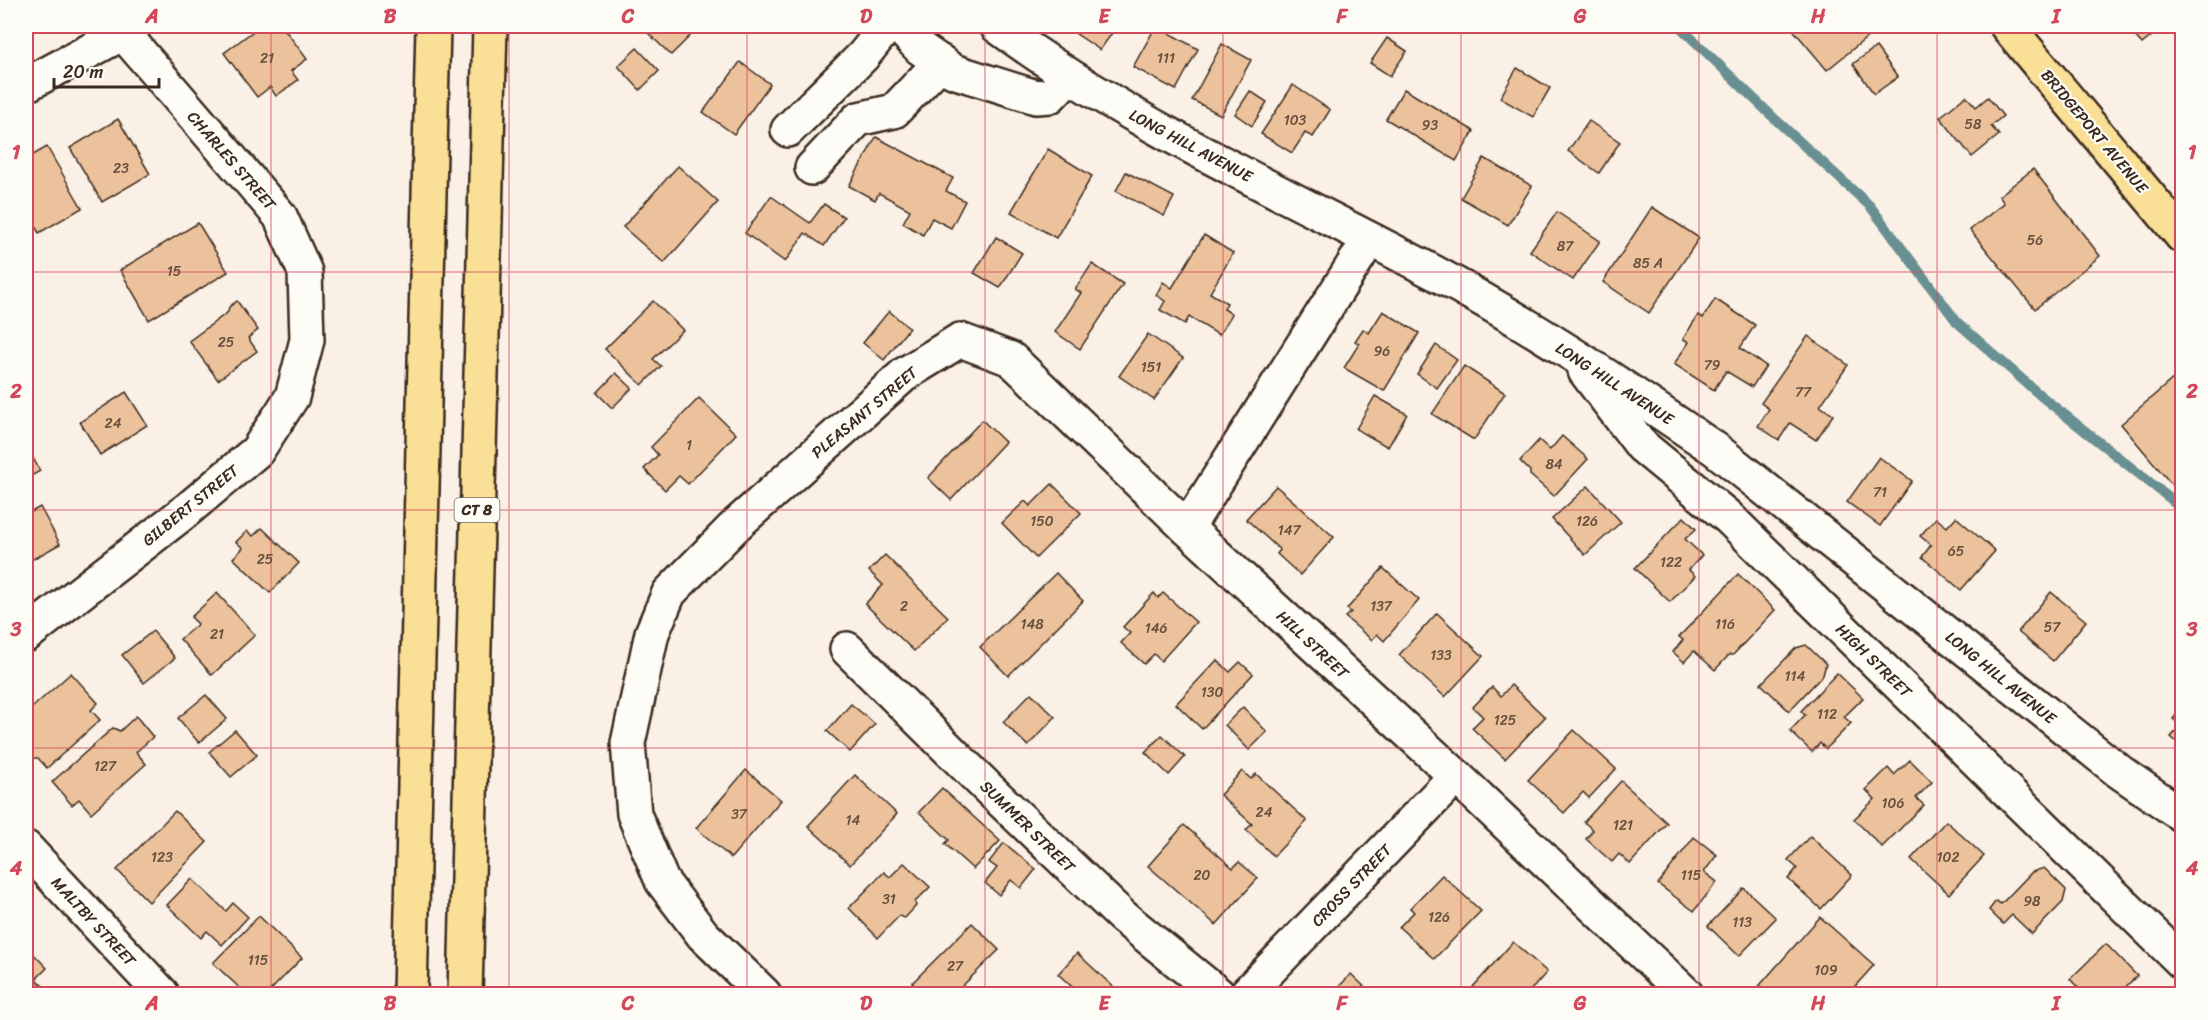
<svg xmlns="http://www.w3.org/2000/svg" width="2208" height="1020" font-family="Sriracha,sans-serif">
<rect width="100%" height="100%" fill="#faf0e5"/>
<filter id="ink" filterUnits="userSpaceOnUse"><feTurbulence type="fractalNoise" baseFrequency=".0167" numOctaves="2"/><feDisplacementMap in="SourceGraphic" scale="12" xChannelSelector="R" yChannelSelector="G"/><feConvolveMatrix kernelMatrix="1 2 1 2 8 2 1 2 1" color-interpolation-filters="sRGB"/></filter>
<g filter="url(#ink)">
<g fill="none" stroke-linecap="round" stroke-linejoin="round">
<path stroke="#679092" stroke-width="10" d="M1679,26L1776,120L1870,206L1957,322L2041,396L2182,508"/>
</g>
<g fill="#ecc29c" stroke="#3b2a1e" stroke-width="1.5">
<path d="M260,26H282L307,59L291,71L298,80L276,96L270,87L257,97L224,53Z"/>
<path d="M654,26H700L671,55L647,32Z"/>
<path d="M1071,26H1117L1100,50L1069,29Z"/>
<path d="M1156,26L1198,49L1176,90L1133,67Z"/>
<path d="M1790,26H1881L1827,70Z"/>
<path d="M2126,26H2164L2142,44Z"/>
<path d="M1387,38L1407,51L1390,76L1370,63Z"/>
<path d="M1222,44L1251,60L1221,115L1192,100Z"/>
<path d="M1876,47L1898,77L1874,94L1853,64Z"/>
<path d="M637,48L659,71L640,90L618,66Z"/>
<path d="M740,62L770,84L734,134L703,112Z"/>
<path d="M1517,68L1550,88L1533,117L1500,98Z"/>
<path d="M1293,85L1330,110L1313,137L1305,133L1292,153L1261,134Z"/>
<path d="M1404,89L1474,131L1456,161L1386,119Z"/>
<path d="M1250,91L1267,102L1252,126L1235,114Z"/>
<path d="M1966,96L1976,107L1988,97L2003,116L1991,126L1999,135L1972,157L1940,117Z"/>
<path d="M118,119L150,174L102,202L70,148Z"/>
<path d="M1589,121L1620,142L1599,173L1568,151Z"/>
<path d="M876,137L953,178L946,191L965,201L951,228L932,218L923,235L903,223L910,210L879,193L875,200L849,186Z"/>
<path d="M47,147L82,208L39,233L26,211V159Z"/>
<path d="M1048,149L1092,176L1056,238L1011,212Z"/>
<path d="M1484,158L1532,186L1508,225L1461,198Z"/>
<path d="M678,166L718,202L664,263L623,227Z"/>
<path d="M2033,169L2100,256L2035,309L1970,230L2004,203L1999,196Z"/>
<path d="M1126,172L1174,197L1164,216L1116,191Z"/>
<path d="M771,196L810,223L824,204L844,217L824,246L805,233L785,262L745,233Z"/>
<path d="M1652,207L1699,238L1649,313L1603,282Z"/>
<path d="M1557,212L1600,241L1573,280L1530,251Z"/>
<path d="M198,223L228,272L149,320L120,270Z"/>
<path d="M1204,235L1233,253L1210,293L1227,303L1224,309L1232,314L1219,335L1189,317L1185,324L1160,310L1165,301L1156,295L1163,282L1172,288Z"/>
<path d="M996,237L1022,253L1000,288L974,273Z"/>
<path d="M1092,264L1123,284L1080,349L1055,332L1081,293L1075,289Z"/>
<path d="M1715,299L1755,325L1740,348L1766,366L1752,387L1726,371L1714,390L1674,364L1689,342L1683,339L1698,315L1703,318Z"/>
<path d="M237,301L258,330L248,338L257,351L218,380L189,341L228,312L229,307Z"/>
<path d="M653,301L683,330L653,359L661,366L642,385L605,349Z"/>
<path d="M889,311L909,328L884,360L863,343Z"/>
<path d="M1383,311L1419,333L1384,391L1344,368L1359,344L1355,341L1363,329L1369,333Z"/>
<path d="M1148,334L1183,358L1154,400L1119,376Z"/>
<path d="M1808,336L1848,365L1820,406L1833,415L1816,440L1790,423L1779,440L1758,426L1769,409L1761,403Z"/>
<path d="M1436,345L1457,360L1437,388L1417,374Z"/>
<path d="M1464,366L1505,393L1474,440L1432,414Z"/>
<path d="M2182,371V476L2172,485L2121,424Z"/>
<path d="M616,373L632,388L612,408L597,393Z"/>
<path d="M126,392L147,425L100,455L80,422Z"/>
<path d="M1375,396L1407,414L1388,447L1356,429Z"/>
<path d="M699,398L736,434L688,484L679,476L665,490L644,469L658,455L651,447Z"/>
<path d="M982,420L1005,442L951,500L928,478Z"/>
<path d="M1562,436L1588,459L1554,496L1530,475V471L1520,461L1539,440L1550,450Z"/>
<path d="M26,445L40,471L26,479Z"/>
<path d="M1879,457L1912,481L1880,526L1847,502Z"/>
<path d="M1052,484L1081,513L1036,558L1002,523L1025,501L1030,506Z"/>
<path d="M1276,486L1334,537L1300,575L1277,554L1280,550L1246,519Z"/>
<path d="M1588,486L1621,522L1585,555L1552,519Z"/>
<path d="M40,507L60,544L26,563V515Z"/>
<path d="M1684,517L1696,529L1685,539L1702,555L1689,570L1695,576L1670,602L1635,568Z"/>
<path d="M1956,517L1995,551L1961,590L1922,557L1931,545L1920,536L1936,518L1947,527Z"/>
<path d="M262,528L299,563L270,593L233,558L243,548L236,542L247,531L253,536Z"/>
<path d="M885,555L948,617L914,651L865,604L883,585L869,571Z"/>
<path d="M1383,568L1419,600L1384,641L1377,634L1372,640L1345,617L1351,612L1347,609Z"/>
<path d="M1056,573L1083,601L1008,676L980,647Z"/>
<path d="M1738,574L1775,610L1733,655H1729L1715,670L1694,651L1684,662L1673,652L1683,640L1679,637Z"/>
<path d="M2051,592L2086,621L2053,661L2018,632Z"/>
<path d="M217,593L255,635L212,675L180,639L198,624L191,617Z"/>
<path d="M1154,593L1158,598L1163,593L1196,622L1161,661L1154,654L1144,664L1121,643L1130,633L1123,627Z"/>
<path d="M1437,613L1483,656L1445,697L1399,655Z"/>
<path d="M153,631L175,658L144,683L122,655Z"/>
<path d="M1806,645L1826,664L1823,675L1789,711L1761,684L1796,648Z"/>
<path d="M1217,660L1230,672L1240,662L1253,674L1202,729L1176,704Z"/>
<path d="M71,673L98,703L91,710L100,720L47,768L38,758H32L26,751V733L31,729L26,723V713Z"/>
<path d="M1837,673L1863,698L1844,717L1851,723L1826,749L1820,743L1812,752L1790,731L1805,715L1801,711Z"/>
<path d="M1511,685L1545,717L1505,759L1472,728L1483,717L1473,707L1492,687L1501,696Z"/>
<path d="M1031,693L1055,717L1028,746L1003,722Z"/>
<path d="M206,695L227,719L199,743L178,718Z"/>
<path d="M851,704L875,724L850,752L827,731Z"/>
<path d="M1243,707L1267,732L1249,750L1225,725Z"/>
<path d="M2182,708V747L2171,737L2181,726L2173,719Z"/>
<path d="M136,716L153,737L136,752L146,764L91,813L79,799L72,805L52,782L113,728L120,731Z"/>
<path d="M235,730L257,755L231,777L209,752Z"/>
<path d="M1574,730L1616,769L1589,798L1583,792L1564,813L1528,780Z"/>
<path d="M1162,735L1185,757L1169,775L1145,752Z"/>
<path d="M1910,760L1932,782L1916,798L1924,805L1882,847L1854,819L1875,799L1866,790L1888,768L1894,775Z"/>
<path d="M746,770L781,800L731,858L696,828Z"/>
<path d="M1242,771L1251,779L1256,774L1307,821L1274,856L1246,830L1252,824L1220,795Z"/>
<path d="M855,775L897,814L850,865L808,826Z"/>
<path d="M1621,781L1667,823L1630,864L1619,854L1612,862L1586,839L1593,830L1584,822Z"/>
<path d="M942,788L1000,841L973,869L945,844L949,840L919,812Z"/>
<path d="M175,811L207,842L149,902L117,870Z"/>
<path d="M1946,821L1984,856L1949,894L1911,859Z"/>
<path d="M1184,825L1233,868L1239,862L1258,878L1216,925L1148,866Z"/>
<path d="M1810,836L1852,875L1821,909L1788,879L1797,868L1788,860Z"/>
<path d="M1694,837L1717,855L1704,872L1717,882L1694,911L1658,884Z"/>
<path d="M1004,843L1036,869L1021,888L1011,880L999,895L985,883L997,868L989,862Z"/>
<path d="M904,863L930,887L915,902L916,906L905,918L899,916L878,938L849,908L884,872L890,877Z"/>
<path d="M2044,868L2066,890L2063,902L2032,934L2012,915L2003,924L1989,910L1996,901L2001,904L2032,872Z"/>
<path d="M1442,875L1481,911L1434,959L1399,927L1414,912L1410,908Z"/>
<path d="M192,879L226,911L233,903L248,917L222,945L207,931L201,938L167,905Z"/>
<path d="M1744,888L1776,918L1739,956L1708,926Z"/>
<path d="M259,916L302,958L267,994H246L213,963Z"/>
<path d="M1820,917L1874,965L1848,994H1755L1753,993Z"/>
<path d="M972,923L999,950L954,994H923L912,983Z"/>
<path d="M1513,942L1547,972L1527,994H1492L1490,992L1488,994H1481L1473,987Z"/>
<path d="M2106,944L2137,976L2118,994H2084L2070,979Z"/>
<path d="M26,946L47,968L36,979L44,987L37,994H26Z"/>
<path d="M1077,953L1121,994H1080L1058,974Z"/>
<path d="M1351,974L1372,994H1332Z"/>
<path d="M2167,989L2173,994H2161Z"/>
</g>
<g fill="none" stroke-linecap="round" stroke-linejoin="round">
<defs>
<g id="minor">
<path d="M899,26L920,48L953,71L1036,97L1050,96L1069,76"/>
<path d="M997,26C1132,126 1287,194 1435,273C1532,325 1624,387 1715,449L2120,772L2182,815"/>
<path d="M26,85L123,33L134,26"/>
<path d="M788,130L863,56L887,26"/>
<path d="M812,168L858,119L894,111L941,62"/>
<path d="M1585,371L1642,446L1728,517L2182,962"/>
<path d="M1187,528L1369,240"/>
<path d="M26,635L187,510L257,451L292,397L307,340L305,272L280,216L123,33"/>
<path d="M847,649L991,791L1122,916L1218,994"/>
<path d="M26,848L162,994"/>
<path d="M764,994L703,935L662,881L634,814L628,743L652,633L669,593L737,524L905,374L960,340L1011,359L1187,528L1456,776L1686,994"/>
<path d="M1246,994L1456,776"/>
</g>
<path id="major" d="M2007,26L2182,236"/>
<g id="highway">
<path d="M410,994L433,26"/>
<path d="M465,994L490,26"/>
</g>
</defs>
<use href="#minor" stroke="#3b2a1e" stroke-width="38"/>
<use href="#major" stroke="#3b2a1e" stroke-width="38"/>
<use href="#highway" stroke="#3b2a1e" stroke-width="38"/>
<use href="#minor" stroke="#fdfcf7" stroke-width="33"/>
<use href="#major" stroke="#fadf96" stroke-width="33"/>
<use href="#highway" stroke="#fadf96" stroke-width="33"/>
</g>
</g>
<path fill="none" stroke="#d1495b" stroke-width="1.5" stroke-opacity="0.55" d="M271,26V994M509,26V994M747,26V994M985,26V994M1223,26V994M1461,26V994M1699,26V994M1937,26V994M26,272H2182M26,510H2182M26,748H2182"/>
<g text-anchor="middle" stroke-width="4.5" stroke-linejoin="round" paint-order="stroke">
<g font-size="14" fill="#67503e">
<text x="267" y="63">21</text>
<text x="1166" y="63">111</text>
<text x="1295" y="125">103</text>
<text x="1973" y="129">58</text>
<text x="1430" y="130">93</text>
<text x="121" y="173">23</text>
<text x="2035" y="245">56</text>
<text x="1565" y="251">87</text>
<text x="1648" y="268">85 A</text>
<text x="174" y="276">15</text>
<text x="226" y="347">25</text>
<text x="1382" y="356">96</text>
<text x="1712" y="370">79</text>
<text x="1151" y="372">151</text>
<text x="1803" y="397">77</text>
<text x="113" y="428">24</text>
<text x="689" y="450">1</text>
<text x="1554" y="469">84</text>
<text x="1880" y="497">71</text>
<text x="1042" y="526">150</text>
<text x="1587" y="526">126</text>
<text x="1289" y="535">147</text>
<text x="1956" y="556">65</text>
<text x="265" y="564">25</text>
<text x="1671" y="567">122</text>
<text x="904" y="611">2</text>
<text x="1381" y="611">137</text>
<text x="1032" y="629">148</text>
<text x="1725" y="629">116</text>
<text x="2052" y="632">57</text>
<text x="1156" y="633">146</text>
<text x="217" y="639">21</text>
<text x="1441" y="660">133</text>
<text x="1795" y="681">114</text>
<text x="1212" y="697">130</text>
<text x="1827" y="719">112</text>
<text x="1505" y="725">125</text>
<text x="105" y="771">127</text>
<text x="1893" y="808">106</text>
<text x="1264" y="817">24</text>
<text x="739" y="819">37</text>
<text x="853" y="825">14</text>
<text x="1623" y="830">121</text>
<text x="162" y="862">123</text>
<text x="1948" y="862">102</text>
<text x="1202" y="880">20</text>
<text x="1691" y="880">115</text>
<text x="889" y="904">31</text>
<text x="2032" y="906">98</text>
<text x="1439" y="922">126</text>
<text x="1742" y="927">113</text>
<text x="258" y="965">115</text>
<text x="955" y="971">27</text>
<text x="1826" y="975">109</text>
</g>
<rect fill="#fdfcf7" stroke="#75695f" stroke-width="1.5" x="454.5" y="498" width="45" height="24" rx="4.5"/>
<g font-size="15" font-weight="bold" fill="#3b2a1e">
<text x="477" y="515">CT 8</text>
</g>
<g font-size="16" fill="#3b2a1e" stroke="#fdfcf7">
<text transform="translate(2095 131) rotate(50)" y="6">BRIDGEPORT AVENUE</text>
<text transform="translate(1191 145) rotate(28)" y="6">LONG HILL AVENUE</text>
<text transform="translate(232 160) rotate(49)" y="6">CHARLES STREET</text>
<text transform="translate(1615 383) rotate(33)" y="6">LONG HILL AVENUE</text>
<text transform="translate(864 412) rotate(-40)" y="6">PLEASANT STREET</text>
<text transform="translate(190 505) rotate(-39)" y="6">GILBERT STREET</text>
<text transform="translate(1313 644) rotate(43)" y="6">HILL STREET</text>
<text transform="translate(1874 660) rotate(44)" y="6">HIGH STREET</text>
<text transform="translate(2001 677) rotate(39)" y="6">LONG HILL AVENUE</text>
<text transform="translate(1028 826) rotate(44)" y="6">SUMMER STREET</text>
<text transform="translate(1351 885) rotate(-46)" y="6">CROSS STREET</text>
<text transform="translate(94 921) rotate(47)" y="6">MALTBY STREET</text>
</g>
</g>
<rect width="2208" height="1020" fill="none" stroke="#fdfcf7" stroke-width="66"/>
<path d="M54 78v9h105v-9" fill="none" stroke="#3b2a1e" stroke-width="3"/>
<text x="63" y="78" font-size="18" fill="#3b2a1e" stroke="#fdfcf7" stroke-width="4.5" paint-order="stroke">20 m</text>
<rect x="33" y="33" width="2142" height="954" fill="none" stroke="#d1495b" stroke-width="2"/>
<g font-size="20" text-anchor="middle" font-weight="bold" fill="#d1495b">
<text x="152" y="23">A</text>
<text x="390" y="23">B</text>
<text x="628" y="23">C</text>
<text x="866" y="23">D</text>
<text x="1104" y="23">E</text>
<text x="1342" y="23">F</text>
<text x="1580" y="23">G</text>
<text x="1818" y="23">H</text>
<text x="2056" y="23">I</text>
<text x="16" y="159">1</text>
<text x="2192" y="159">1</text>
<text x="16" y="398">2</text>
<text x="2192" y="398">2</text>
<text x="16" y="636">3</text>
<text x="2192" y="636">3</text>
<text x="16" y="875">4</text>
<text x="2192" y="875">4</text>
<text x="152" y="1010">A</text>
<text x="390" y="1010">B</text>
<text x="628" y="1010">C</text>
<text x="866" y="1010">D</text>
<text x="1104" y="1010">E</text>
<text x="1342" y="1010">F</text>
<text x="1580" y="1010">G</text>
<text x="1818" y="1010">H</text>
<text x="2056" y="1010">I</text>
</g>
</svg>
